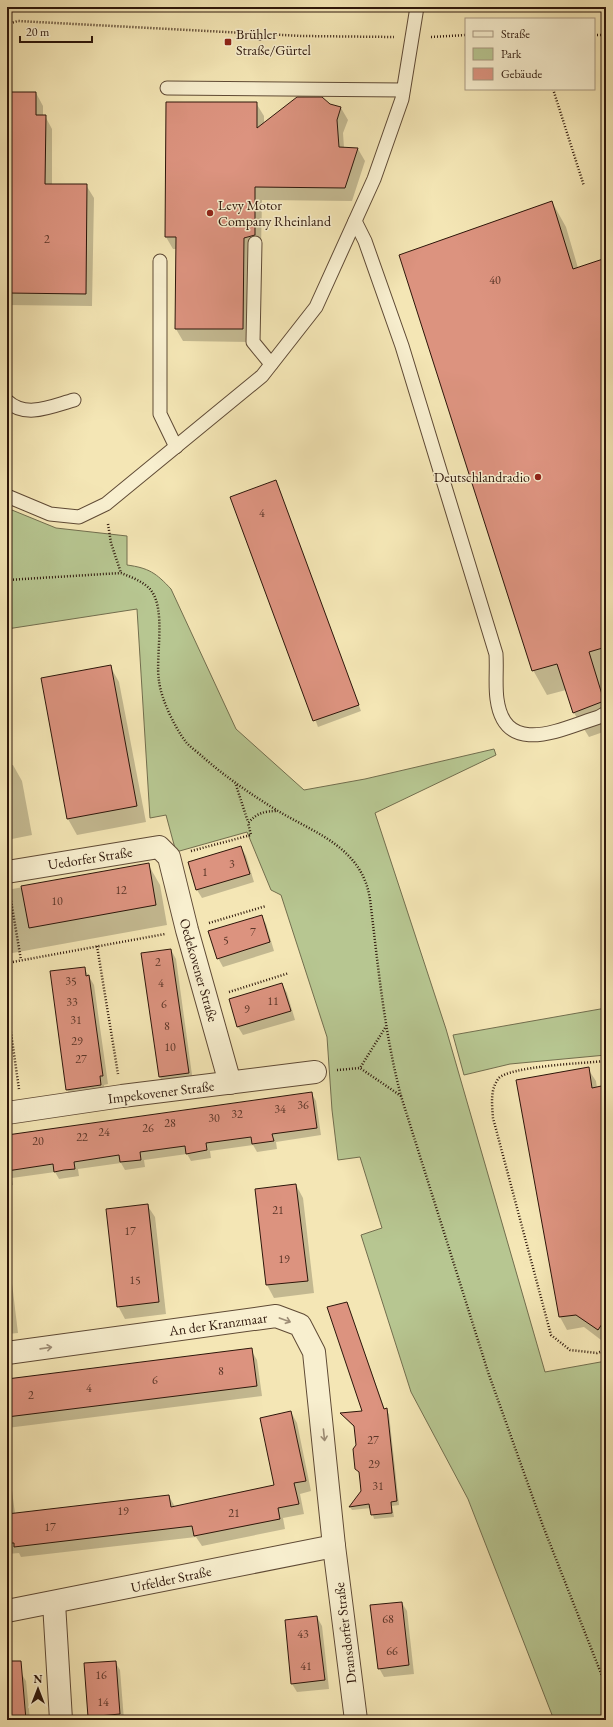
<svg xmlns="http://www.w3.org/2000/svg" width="613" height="1727" font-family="'EB Garamond',serif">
<rect width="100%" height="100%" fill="#f4e6b5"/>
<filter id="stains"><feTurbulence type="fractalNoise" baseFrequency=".005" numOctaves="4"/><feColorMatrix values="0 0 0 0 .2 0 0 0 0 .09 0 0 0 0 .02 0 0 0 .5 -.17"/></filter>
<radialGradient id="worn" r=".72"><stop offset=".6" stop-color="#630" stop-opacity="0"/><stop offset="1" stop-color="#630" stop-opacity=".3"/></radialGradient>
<g fill="#b7c691" stroke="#726e4e">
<path d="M7,508L56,528L127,536V565C149,568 156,573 171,589L236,729L304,790L365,779L494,749L496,755L375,813L446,1029L545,1372L606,1361V1720H554L468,1499L411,1392L361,1235L382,1228L360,1157L338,1160L332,1110L327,1037L281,895L271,890L247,832L176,852L166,815L150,818L137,609L7,629Z"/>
<path d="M606,1008V1055L510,1064L464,1075L453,1035Z"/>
</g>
<g fill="#0003">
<path d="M7,93H36L43,106V116H45L52,129V185H86L94,198L92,306L7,305Z"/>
<path d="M256,103L264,116V124L330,105L341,108L348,120L343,133L344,148L358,149L365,161L352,201L262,200L261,248L250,342L183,341L176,329L177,249H173L166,237Z"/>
<path d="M552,202L566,227L578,268L606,259V676L603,677L606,688V731L589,737L574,713L566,690L547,695L533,670Z"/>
<path d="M278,487L361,711L318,727L232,498Z"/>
<path d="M110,666L119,682L146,822L77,835L68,819L42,678Z"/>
<path d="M13,765L22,781L32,835L7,840V766Z"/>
<path d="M241,847L246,856L254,882L202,898L197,890Z"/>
<path d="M148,864L160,885L167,925L7,954V890Z"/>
<path d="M261,916L266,924L274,951L223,967L218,958Z"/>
<path d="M171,950L176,959L193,1082L164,1086L160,1077L143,954Z"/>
<path d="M84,968L94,985L108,1084L104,1085L105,1094L72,1098L67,1090Z"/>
<path d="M282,984L287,993L295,1020L243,1035L238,1027Z"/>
<path d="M588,1069L596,1081L597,1088L606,1086L605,1343L584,1327L567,1330L560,1317Z"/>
<path d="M312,1094L316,1101L321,1135L276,1142L277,1149L257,1152L253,1145L210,1151L211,1158L191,1161L187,1154L144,1160L145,1167L125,1170L121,1163L78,1169L79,1176L59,1179L55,1172L12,1178L13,1185L7,1186V1135Z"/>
<path d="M296,1185L303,1198L314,1293L274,1298L267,1285L256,1190Z"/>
<path d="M147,1205L155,1217L166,1314L125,1319L118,1306Z"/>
<path d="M7,1242L18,1333L7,1334Z"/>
<path d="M347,1303L385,1410L389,1414L399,1505L392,1506L394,1517L374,1519L371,1508L352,1510L350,1507L362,1491L360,1474L356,1468L357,1446L355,1428L341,1414L363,1412Z"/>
<path d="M251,1350L257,1360L262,1396L7,1428V1380Z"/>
<path d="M291,1412L297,1423L311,1491L300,1494L304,1514L283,1518L285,1529L202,1546L196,1537L21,1557L19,1553L7,1554V1451L15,1514L169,1496L175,1507L275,1486Z"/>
<path d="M402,1603L407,1611L414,1674L384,1677L379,1668Z"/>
<path d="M317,1617L322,1626L329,1689L297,1692L292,1684Z"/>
<path d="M115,1662L120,1670L124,1720H91L89,1717Z"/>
<path d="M21,1673L26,1681L30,1720H7V1674Z"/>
</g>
<g fill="#dc937f" stroke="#2d160a">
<path d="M7,92H36V115H46L45,184H87L86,294L7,293Z"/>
<path d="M297,97H322L330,104L341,107L337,120L339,147L358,148L345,188L255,187V235L244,238L243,329H175L176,237H165L166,102H257V128Z"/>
<path d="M552,201L573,269L606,258V647L589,652L604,701L573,713L557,664L532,671L399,255Z"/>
<path d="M276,480L359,705L313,721L230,497Z"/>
<path d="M111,665L137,806L67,819L41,678Z"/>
<path d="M241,846L250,874L196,890L188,862Z"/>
<path d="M149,863L156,905L29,928L21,886Z"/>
<path d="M262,915L270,942L217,959L208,931Z"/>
<path d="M171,949L189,1073L159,1077L141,953Z"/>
<path d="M85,967L86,976L89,975L103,1076H100L101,1085L66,1090L50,971Z"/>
<path d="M282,983L291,1011L237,1027L229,999Z"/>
<path d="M589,1067L592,1088L606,1085V1318L598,1330L576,1315L559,1317L516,1080Z"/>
<path d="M312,1092L317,1128L272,1134L274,1141L252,1144L251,1137L206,1143L207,1150L186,1154L185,1146L140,1152L141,1160L131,1161L120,1162L119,1155L74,1162L75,1169L64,1170L54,1172L53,1164L7,1171V1135Z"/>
<path d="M296,1184L308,1281L266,1285L255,1189Z"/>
<path d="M148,1204L159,1302L117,1307L106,1209Z"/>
<path d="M347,1302L384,1409L387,1408L397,1501L391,1502L392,1513L371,1515L369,1504L349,1507L361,1491L360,1481L359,1472L355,1469L353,1449L356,1445L354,1426L340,1413L362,1411L327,1307Z"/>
<path d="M252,1348L257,1386L7,1417V1379Z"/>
<path d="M291,1411L306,1481L294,1483L299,1504L278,1508L280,1519L194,1536L192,1526L14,1547V1543H7V1514L169,1495L171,1507L274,1485L260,1418Z"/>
<path d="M402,1602L409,1665L378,1669L370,1605Z"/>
<path d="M317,1616L325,1680L291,1684L285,1620Z"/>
<path d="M7,1661H21L26,1720H7Z"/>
<path d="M116,1661L120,1714L88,1717L84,1663Z"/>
</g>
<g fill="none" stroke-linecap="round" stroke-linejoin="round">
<defs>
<g id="service">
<path d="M167,88L403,90"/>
<path d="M355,221L365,241L402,346L496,654C497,669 495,685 497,699C505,759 563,728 599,717L606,713"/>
<path d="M255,243L253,342L271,364"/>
<path d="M160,261V414L176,447"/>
<path d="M7,401C26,419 52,406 74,400"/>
<path d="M7,496L50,514L79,517L106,504L262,376L316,307L374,179L402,99L417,7"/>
</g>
<g id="minor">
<path d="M7,872L159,847L169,857L187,930L230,1083"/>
<path d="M7,1113L122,1096L315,1072"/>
<path d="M7,1353L276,1316L300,1325L314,1352L334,1546L356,1720"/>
<path d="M54,1603L61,1720"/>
<path d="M7,1611L334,1546"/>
</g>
</defs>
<use href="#service" stroke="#5f4a35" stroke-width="15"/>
<use href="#minor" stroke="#5f4a35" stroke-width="24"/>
<g stroke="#2d160a" stroke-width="2.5" stroke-dasharray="1 2" stroke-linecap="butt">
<path d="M7,24L18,21L302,36L394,37"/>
<path d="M260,34V41"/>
<path d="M594,35H606"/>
<path d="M431,37L466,35"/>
<path d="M553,89L584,186"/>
<path d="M108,524L111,543L121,573"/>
<path d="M7,580L121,573C131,577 142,581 150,589C167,609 155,656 159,681C161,699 175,728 186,742C191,748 199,753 204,758C227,778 252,795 278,811C317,834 362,848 370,899C378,965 384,1031 401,1096L488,1372L543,1526L606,1686"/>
<path d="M236,785L248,822"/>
<path d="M191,851L251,835L248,823C257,813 264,811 278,811"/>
<path d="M10,895L21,960"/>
<path d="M209,923L266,906"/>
<path d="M97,946L118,1074"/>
<path d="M7,963L165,934"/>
<path d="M229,992L289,973"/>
<path d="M7,1005L19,1089"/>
<path d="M385,1028L360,1068L401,1096"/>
<path d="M606,1061C587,1063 508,1066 498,1079C490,1091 492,1104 493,1118L551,1335L570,1350L597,1353L606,1350"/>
<path d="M337,1070L360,1068"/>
</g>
<use href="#service" stroke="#f8efcf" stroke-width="13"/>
<use href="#minor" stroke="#f8efcf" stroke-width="22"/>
</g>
<defs><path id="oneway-shaft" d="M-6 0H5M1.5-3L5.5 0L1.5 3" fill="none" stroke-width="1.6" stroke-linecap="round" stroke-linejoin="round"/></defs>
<g stroke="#9d8d76">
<use href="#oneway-shaft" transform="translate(285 1320) rotate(20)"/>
<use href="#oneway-shaft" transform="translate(46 1348) rotate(-8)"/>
<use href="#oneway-shaft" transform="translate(324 1435) rotate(84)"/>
</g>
<g fill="#8f2418" stroke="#f8efcf" stroke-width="1.5">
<rect x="224" y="38" width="8" height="8" rx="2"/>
<circle cx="210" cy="213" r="4"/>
<circle cx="538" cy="477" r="4"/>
</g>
<g text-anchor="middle" stroke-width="3" stroke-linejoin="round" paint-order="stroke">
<g font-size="12" fill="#593527">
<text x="47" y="243">2</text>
<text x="495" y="284">40</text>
<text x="262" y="517">4</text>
<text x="232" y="868">3</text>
<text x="205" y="876">1</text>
<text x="121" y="894">12</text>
<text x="57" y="905">10</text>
<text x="253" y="936">7</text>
<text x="226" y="944">5</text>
<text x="158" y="966">2</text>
<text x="71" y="985">35</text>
<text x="161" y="987">4</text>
<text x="273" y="1005">11</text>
<text x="72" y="1006">33</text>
<text x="164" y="1008">6</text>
<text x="247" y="1013">9</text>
<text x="76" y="1024">31</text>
<text x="167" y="1030">8</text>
<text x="77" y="1045">29</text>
<text x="170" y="1051">10</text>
<text x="81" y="1063">27</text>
<text x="303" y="1109">36</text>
<text x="280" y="1113">34</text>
<text x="237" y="1118">32</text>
<text x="214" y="1122">30</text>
<text x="170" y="1127">28</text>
<text x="148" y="1132">26</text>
<text x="104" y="1136">24</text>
<text x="82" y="1141">22</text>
<text x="38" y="1145">20</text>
<text x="278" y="1214">21</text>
<text x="130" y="1235">17</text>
<text x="284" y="1263">19</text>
<text x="135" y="1284">15</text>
<text x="221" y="1375">8</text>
<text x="155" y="1384">6</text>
<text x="89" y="1392">4</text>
<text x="31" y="1399">2</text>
<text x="373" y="1444">27</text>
<text x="374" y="1468">29</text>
<text x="378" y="1490">31</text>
<text x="123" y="1515">19</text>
<text x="234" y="1517">21</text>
<text x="50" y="1531">17</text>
<text x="388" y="1623">68</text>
<text x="303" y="1638">43</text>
<text x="392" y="1655">66</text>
<text x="306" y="1670">41</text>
<text x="101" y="1679">16</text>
<text x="103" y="1706">14</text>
</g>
<g font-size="14" fill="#2d160a" stroke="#f8efcf" text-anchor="start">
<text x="236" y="39">Brühler<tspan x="236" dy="16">Straße/Gürtel</tspan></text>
<text x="218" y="210">Levy Motor<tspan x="218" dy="16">Company Rheinland</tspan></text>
<text x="530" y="482" text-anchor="end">Deutschlandradio</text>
</g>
<g font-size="14" fill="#2d160a" stroke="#f8efcf">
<text transform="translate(90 858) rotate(-9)" y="5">Uedorfer Straße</text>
<text transform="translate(199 970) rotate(74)" y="5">Oedekovener Straße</text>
<text transform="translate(161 1092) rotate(-7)" y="5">Impekovener Straße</text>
<text transform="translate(218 1324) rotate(-8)" y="5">An der Kranzmaar</text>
<text transform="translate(171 1579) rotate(-12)" y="5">Urfelder Straße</text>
<text transform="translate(345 1633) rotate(-97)" y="5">Dransdorfer Straße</text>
</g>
</g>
<rect width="613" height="1727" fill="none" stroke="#f4e6b5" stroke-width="24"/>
<rect x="8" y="8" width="597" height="1711" fill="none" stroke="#2d160a" stroke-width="2"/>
<rect x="12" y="12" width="589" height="1703" fill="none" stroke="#2d160a"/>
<rect x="465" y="18" width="130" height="72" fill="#f8efcf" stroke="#a79880"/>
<rect x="473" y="31" width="20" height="6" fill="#f8efcf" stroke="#a79880"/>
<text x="501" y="38" font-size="12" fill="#2d160a">Straße</text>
<rect x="473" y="48" width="20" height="12" fill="#b7c691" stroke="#a79880"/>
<text x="501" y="58" font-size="12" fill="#2d160a">Park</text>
<rect x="473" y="68" width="20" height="12" fill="#dc937f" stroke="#a79880"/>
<text x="501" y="78" font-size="12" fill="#2d160a">Gebäude</text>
<g transform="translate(38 1689)" stroke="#f8efcf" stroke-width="3" paint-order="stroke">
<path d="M0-3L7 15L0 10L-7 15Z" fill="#2d160a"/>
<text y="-6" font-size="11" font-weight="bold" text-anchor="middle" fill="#2d160a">N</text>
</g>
<path d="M20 36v6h72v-6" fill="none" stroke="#2d160a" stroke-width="2"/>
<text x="26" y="36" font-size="12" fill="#2d160a" stroke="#f8efcf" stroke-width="3" paint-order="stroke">20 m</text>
<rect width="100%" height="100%" filter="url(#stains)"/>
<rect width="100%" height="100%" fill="url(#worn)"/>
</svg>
